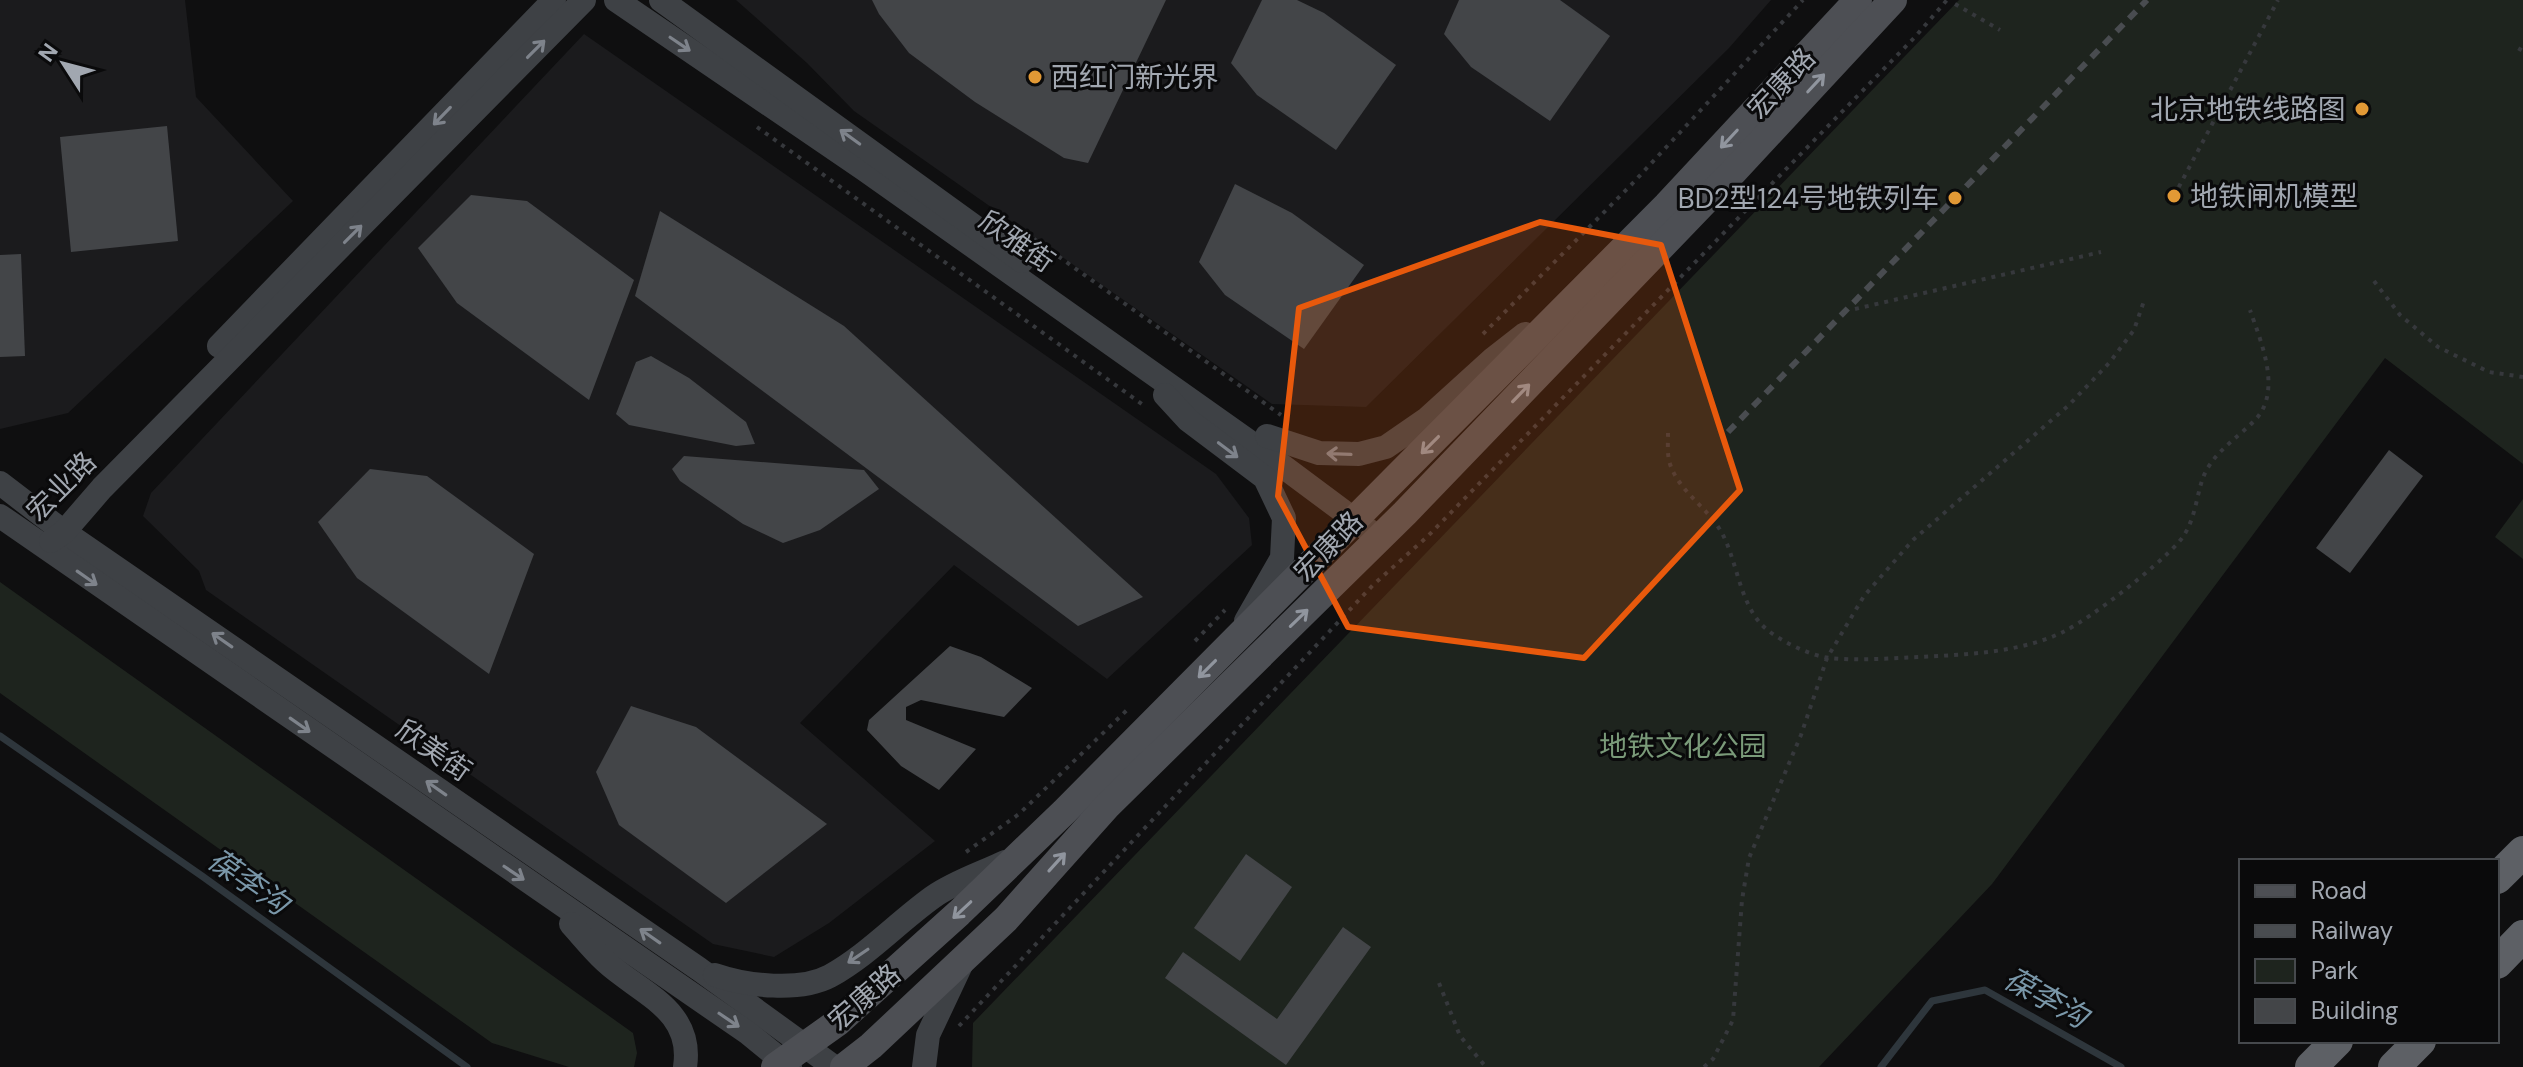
<svg xmlns="http://www.w3.org/2000/svg" width="2523" height="1067" font-family="'DM Sans','Noto Sans SC',sans-serif">
<rect width="100%" height="100%" fill="#0f0f10"/>
<g fill="#1b1b1d">
<path d="M0,0H185L196,97L293,201L68,413L0,429Z"/>
<path d="M736,0H1771L1729,48L1366,407L1272,404L854,111L807,63Z"/>
<path d="M584,34L1216,474L1249,518L1252,545L1107,679L954,565L800,723L935,841L829,923L774,957L713,944L206,590L199,571L143,516L151,493Z"/>
</g>
<g fill="#1e241e">
<path d="M1959,0H2523V464L2385,358L1992,884L1819,1067H972L973,1023Z"/>
<path d="M2523,499V559L2495,537Z"/>
<path d="M0,582L633,1033L637,1053L634,1067H569L492,1043L0,693Z"/>
</g>
<g fill="none" stroke-linecap="round" stroke-linejoin="round">
<g stroke="#2e363c" stroke-width="7">
<path d="M0,736L202,876L467,1067"/>
<path d="M1881,1067L1932,1001L1985,990L2121,1067"/>
</g>
</g>
<g fill="#434548">
<path d="M872,0H1166L1088,163L1064,158L975,102L909,53L879,14Z"/>
<path d="M1262,0H1297L1324,13L1396,65L1336,150L1257,95L1231,63Z"/>
<path d="M1459,0H1560L1610,36L1550,121L1471,67L1444,34Z"/>
<path d="M167,126L178,241L71,252L60,137Z"/>
<path d="M1235,184L1292,213L1364,265L1304,349L1225,295L1199,262Z"/>
<path d="M471,195L527,201L634,280L589,400L457,303L418,248Z"/>
<path d="M660,211L844,326L1143,597L1078,626L635,296Z"/>
<path d="M21,254L25,356L0,357V255Z"/>
<path d="M651,356L689,378L746,422L755,444L736,446L629,425L616,414L636,362Z"/>
<path d="M2389,450L2423,476L2350,573L2316,548Z"/>
<path d="M684,456L864,470L879,489L820,530L783,543L743,524L680,481L672,469Z"/>
<path d="M370,469L427,476L534,554L489,674L357,578L318,522Z"/>
<path d="M950,646L981,657L1032,688L1004,717L921,700L906,707V720L976,749L939,790L901,766L867,730L869,720Z"/>
<path d="M631,706L696,727L827,824L726,903L619,825L596,772Z"/>
<path d="M1246,854L1292,887L1240,961L1194,928Z"/>
<path d="M1343,927L1371,947L1286,1065L1165,978L1183,952L1277,1019Z"/>
</g>
<g fill="none" stroke-linecap="round" stroke-linejoin="round">
<g stroke="#36383c" stroke-width="4" stroke-dasharray="4 6" stroke-linecap="butt">
<path d="M1955,4L2000,30"/>
<path d="M2519,51L2523,44"/>
<path d="M757,127L1146,407"/>
<path d="M2174,196L2278,0"/>
<path d="M1034,239L1281,415"/>
<path d="M2374,281L2400,315L2438,347L2489,372L2523,377"/>
<path d="M1855,309L2101,252"/>
<path d="M1483,334L1632,184L1803,0"/>
<path d="M1668,433C1668,443 1667,455 1670,464C1679,492 1709,508 1723,535C1737,563 1740,601 1761,624C1775,639 1810,656 1830,658C1860,661 1891,658 1921,657C1969,654 2019,653 2063,632C2093,617 2155,568 2178,543C2199,520 2195,486 2209,466C2221,447 2241,435 2256,419C2282,390 2261,342 2250,310"/>
<path d="M1195,641L1225,610"/>
<path d="M966,852L1019,814L1127,710"/>
<path d="M1439,983L1460,1036L1486,1067"/>
<path d="M959,1026L1373,585L1428,536L1914,38L1947,0"/>
<path d="M1704,1067L1713,1059L1733,1020L1742,900L1749,858L1801,735L1827,658L1864,596L1913,540L2069,405L2110,362L2134,330L2145,298"/>
</g>
<g stroke="#3e4145" stroke-width="24">
<path d="M616,0L864,169L1261,450L1379,538"/>
<path d="M661,0L1022,261"/>
<path d="M219,346L554,0"/>
<path d="M1165,395L1188,420L1265,478L1284,518L1282,558L1246,621"/>
<path d="M1267,436L1319,453L1359,454L1386,447L1428,418L1493,359L1525,334"/>
<path d="M0,483L64,532L699,969L834,1067"/>
<path d="M0,516L748,1033L790,1067"/>
<path d="M51,541L64,532L102,488L584,0"/>
<path d="M571,924C582,936 593,950 605,961C639,993 694,1009 685,1067"/>
<path d="M715,975C747,986 800,992 830,976C868,955 898,922 933,897C954,882 982,873 1005,862"/>
<path d="M924,1067L928,1035L961,965"/>
</g>
<g stroke="#4d4f54" stroke-width="28">
<path d="M775,1067L838,1022L959,913L1064,812L1667,205L1858,0"/>
<path d="M844,1067L871,1046L1006,919L1108,805L1405,513L1734,171L1893,0"/>
</g>
<g stroke="#5d6065" stroke-width="32">
<path d="M2497,878L2523,852"/>
<path d="M2497,963L2523,936"/>
<path d="M2311,1067L2337,1041"/>
<path d="M2394,1067L2420,1041"/>
</g>
<path stroke="#494c50" stroke-width="6" stroke-dasharray="10 8" stroke-linecap="butt" d="M1728,432L2147,0"/>
</g>
<defs><path id="oneway-shaft" d="M-6 0H5M1.5-3L5.5 0L1.5 3" fill="none" stroke-width="1.6" stroke-linecap="round" stroke-linejoin="round" transform="scale(2)"/></defs>
<g stroke="#7e838b">
<use href="#oneway-shaft" transform="translate(680 44) rotate(34)"/>
<use href="#oneway-shaft" transform="translate(536 49) rotate(-45)"/>
<use href="#oneway-shaft" transform="translate(442 116) rotate(134)"/>
<use href="#oneway-shaft" transform="translate(850 137) rotate(-144)"/>
<use href="#oneway-shaft" transform="translate(353 234) rotate(-45)"/>
<use href="#oneway-shaft" transform="translate(1228 450) rotate(37)"/>
<use href="#oneway-shaft" transform="translate(1339 454) rotate(-178)"/>
<use href="#oneway-shaft" transform="translate(87 578) rotate(35)"/>
<use href="#oneway-shaft" transform="translate(222 640) rotate(-145)"/>
<use href="#oneway-shaft" transform="translate(300 725) rotate(35)"/>
<use href="#oneway-shaft" transform="translate(436 788) rotate(-145)"/>
<use href="#oneway-shaft" transform="translate(514 873) rotate(34)"/>
<use href="#oneway-shaft" transform="translate(650 936) rotate(-145)"/>
<use href="#oneway-shaft" transform="translate(858 956) rotate(146)"/>
<use href="#oneway-shaft" transform="translate(729 1020) rotate(34)"/>
</g>
<g stroke="#90959e">
<use href="#oneway-shaft" transform="translate(1816 83) rotate(-47)"/>
<use href="#oneway-shaft" transform="translate(1729 139) rotate(133)"/>
<use href="#oneway-shaft" transform="translate(1521 393) rotate(-46)"/>
<use href="#oneway-shaft" transform="translate(1430 445) rotate(135)"/>
<use href="#oneway-shaft" transform="translate(1299 618) rotate(-44)"/>
<use href="#oneway-shaft" transform="translate(1207 669) rotate(135)"/>
<use href="#oneway-shaft" transform="translate(1057 862) rotate(-48)"/>
<use href="#oneway-shaft" transform="translate(962 910) rotate(137)"/>
</g>
<path fill="#e8590c" fill-opacity="0.2" stroke="#e8590c" stroke-width="6" stroke-linejoin="round" d="M1540,222L1661,245L1740,490L1584,658L1348,627L1278,496L1299,308Z"/>
<g fill="#e29935" stroke="#0a0a0b" stroke-width="3">
<circle cx="1035" cy="77" r="8"/>
<circle cx="2362" cy="109" r="8"/>
<circle cx="2174" cy="196" r="8"/>
<circle cx="1955" cy="198" r="8"/>
</g>
<g text-anchor="middle" stroke-width="6" stroke-linejoin="round" paint-order="stroke">
<g font-size="28" fill="#a1a7b0" stroke="#0a0a0b" text-anchor="start">
<text x="1051" y="87">西红门新光界</text>
<text x="2346" y="119" text-anchor="end">北京地铁线路图</text>
<text x="2190" y="206">地铁闸机模型</text>
<text x="1939" y="208" text-anchor="end">BD2型124号地铁列车</text>
</g>
<g font-size="28" fill="#a1a7b0" stroke="#0a0a0b">
<text transform="translate(1781 83) rotate(-47)" y="10">宏康路</text>
<text transform="translate(1017 241) rotate(35)" y="10">欣雅街</text>
<text transform="translate(61 486) rotate(-45)" y="10">宏业路</text>
<text transform="translate(1328 546) rotate(-46)" y="10">宏康路</text>
<text transform="translate(434 750) rotate(35)" y="10">欣美街</text>
<text transform="translate(864 997) rotate(-41)" y="10">宏康路</text>
</g>
<g font-size="28" fill="#7a9a79" stroke="#0a0a0b">
<text x="1683" y="756">地铁文化公园</text>
</g>
<g font-size="30" font-style="italic" fill="#7a97a9" stroke="#0a0a0b">
<text transform="translate(248 882) rotate(35)" y="10">葆李沟</text>
<text transform="translate(2046 998) rotate(29)" y="10">葆李沟</text>
</g>
</g>
<rect x="2239" y="859" width="260" height="184" fill="#0a0a0b" stroke="#46494d" stroke-width="2"/>
<rect x="2255" y="885" width="40" height="12" fill="#4d4f54" stroke="#46494d" stroke-width="2"/>
<text x="2311" y="899" font-size="24" fill="#a1a7b0">Road</text>
<rect x="2255" y="925" width="40" height="12" fill="#494c50" stroke="#46494d" stroke-width="2"/>
<text x="2311" y="939" font-size="24" fill="#a1a7b0">Railway</text>
<rect x="2255" y="959" width="40" height="24" fill="#1e241e" stroke="#46494d" stroke-width="2"/>
<text x="2311" y="979" font-size="24" fill="#a1a7b0">Park</text>
<rect x="2255" y="999" width="40" height="24" fill="#434548" stroke="#46494d" stroke-width="2"/>
<text x="2311" y="1019" font-size="24" fill="#a1a7b0">Building</text>
<g transform="translate(64 64) rotate(306)" stroke="#0a0a0b" stroke-width="6" paint-order="stroke">
<path d="M0-6L14 30L0 20L-14 30Z" fill="#a1a7b0"/>
<text y="-12" font-size="22" font-weight="bold" text-anchor="middle" fill="#a1a7b0">N</text>
</g>
</svg>
